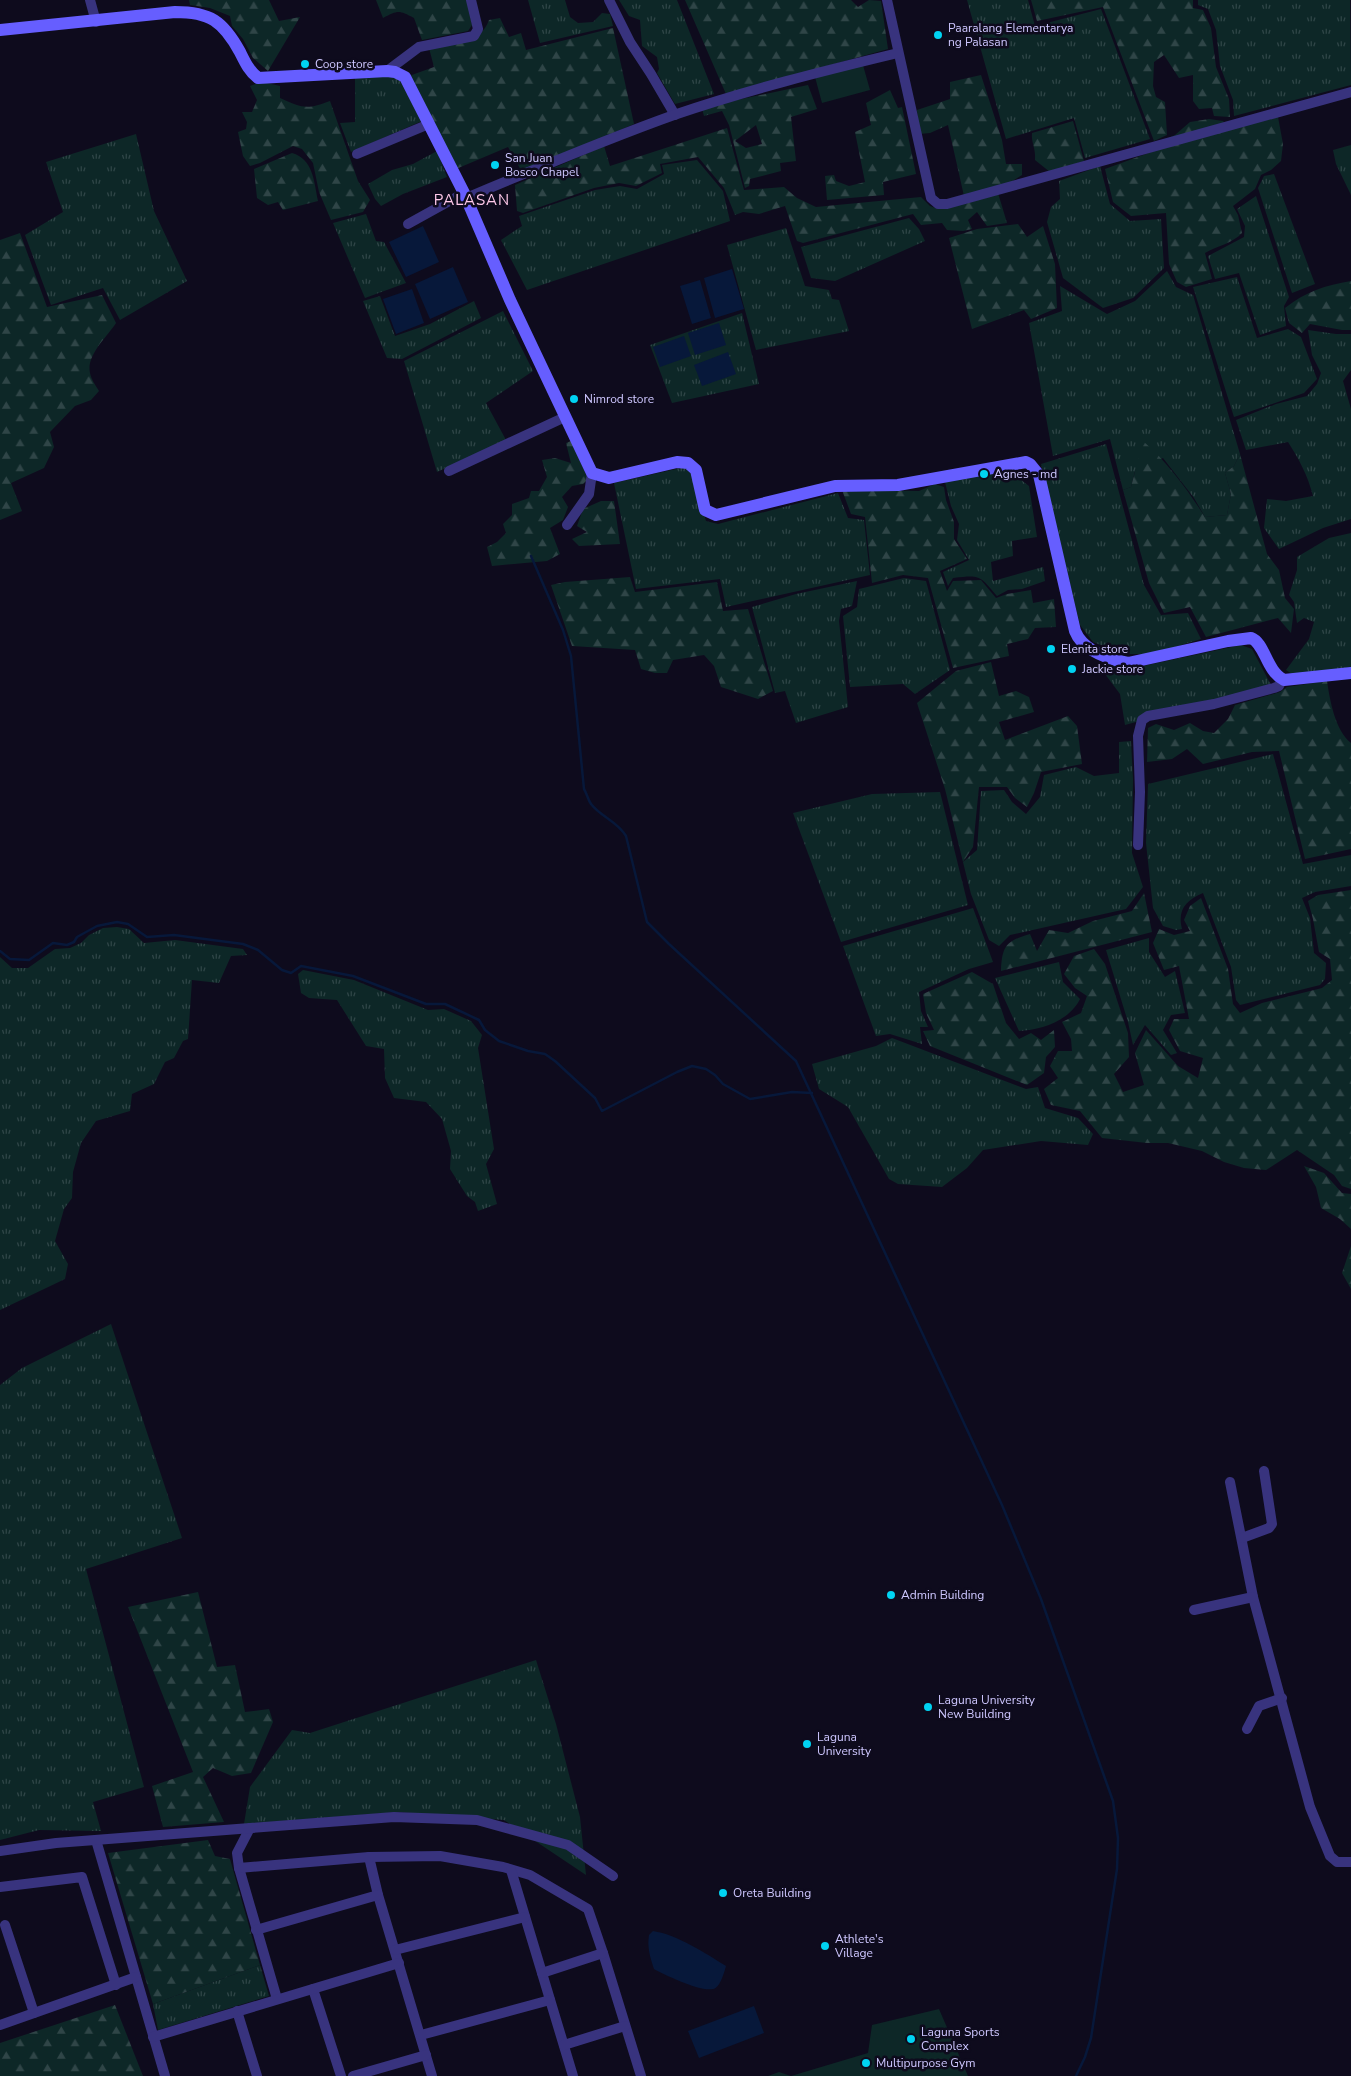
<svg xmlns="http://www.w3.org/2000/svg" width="1351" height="2076" font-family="'Nunito Sans',sans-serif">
<defs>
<pattern id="grass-tufts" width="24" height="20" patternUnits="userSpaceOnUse" patternTransform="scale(1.25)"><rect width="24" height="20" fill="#0d2727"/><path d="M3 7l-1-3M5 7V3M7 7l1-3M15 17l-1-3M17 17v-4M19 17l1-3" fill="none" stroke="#2f4547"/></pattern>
<pattern id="forest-firs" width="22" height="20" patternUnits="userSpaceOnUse" patternTransform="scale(1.25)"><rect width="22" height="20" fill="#0d2727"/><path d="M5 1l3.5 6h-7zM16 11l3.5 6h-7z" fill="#2f4547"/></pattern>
</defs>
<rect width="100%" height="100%" fill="#0e0b1d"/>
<g fill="url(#grass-tufts)">
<path d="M528,0H565L570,17L578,23L593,22L602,13L610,14L613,26L540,43Z"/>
<path d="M619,0H677L714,94L675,104L657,73L659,69L657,57L642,46L640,20L629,16Z"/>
<path d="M967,0H1028L1035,26L1101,9L1150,139L1085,158L1074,118L1006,139Z"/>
<path d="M1198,0H1350L1351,85L1234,116L1233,100L1220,66L1216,30L1208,9L1198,5Z"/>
<path d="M387,76L398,77L422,121L351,152L340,123L355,122V77Z"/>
<path d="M136,134L154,211L187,281L120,320L103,288L51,305L25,235L63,212L46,162Z"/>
<path d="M1351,145V195L1336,164L1333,150Z"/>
<path d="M437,151L447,177L403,194L381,206L375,199L368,184L392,170L413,164Z"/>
<path d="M697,160L723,191L730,221L527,290L501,240L522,226L519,216L595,190L620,186L637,189L664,174L662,165Z"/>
<path d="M1100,166L1110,204L1130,221L1161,219L1164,268L1133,298L1103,308L1063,278L1047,222L1051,207L1060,199L1059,181Z"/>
<path d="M1274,174L1315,284L1292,293L1258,188L1264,176Z"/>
<path d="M1256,196L1289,297L1284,306L1286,326L1260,335L1239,273L1215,279L1208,256L1244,237L1245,226L1237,209Z"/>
<path d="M366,214L376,241L384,242L406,283L365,298L333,223Z"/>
<path d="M909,218L919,229L925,241L835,281L811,278L801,247Z"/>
<path d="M786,228L805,286L829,290L832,299L839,300L849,331L756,350L727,245Z"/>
<path d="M1167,271L1176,287L1193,295L1240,454L1234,466L1225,473L1231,494L1227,515L1205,517L1194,498L1163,458L1135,471L1131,487L1123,490L1110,439L1053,456L1029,323L1062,311L1060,286L1107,314L1135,301Z"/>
<path d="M1237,277L1257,338L1288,329L1301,337L1317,379L1304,393L1234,417L1193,287Z"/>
<path d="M380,296L395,336L430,324L474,301L481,318L402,359L387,358L363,301Z"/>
<path d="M503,311L533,371L486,403L506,440L437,472L404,361Z"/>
<path d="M742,313L759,384L672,403L650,345Z"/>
<path d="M1308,330L1336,334H1351V370L1343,381L1351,409V519L1323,528L1279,549L1264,528L1267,499L1286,501L1313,496C1308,476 1299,459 1288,442L1246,450L1236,420L1276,404L1307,396L1317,384L1321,373L1312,355Z"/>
<path d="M1106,444L1144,585L1161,615L1188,613L1201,639L1152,654H1124L1093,642L1080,625L1041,464Z"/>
<path d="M685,467L692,472L706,521L718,524L838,493L848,518L864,520L870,575L726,607L720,579L636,589L614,483Z"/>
<path d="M1002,470L1016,476L1029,486L1037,537L1012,541L1013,556L991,562L993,581L1043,567L1045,581L1022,589L1008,590L997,596C979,575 981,575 953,578L948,586L943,572L969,560L957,540L959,524L951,506L945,482Z"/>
<path d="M1351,533V669L1295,676L1286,670L1309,639L1314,622L1304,618L1297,623L1294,602L1289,595L1297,570V557L1329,538Z"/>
<path d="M904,578L926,581L950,670L915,694L903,684L850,687L843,616L857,607L859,589Z"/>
<path d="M857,581L852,606L841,609L839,621L848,707L796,723L785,691L775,693L752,607L796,594Z"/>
<path d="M1241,645L1252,649L1271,685L1125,725L1120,694L1099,666L1105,662L1134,668Z"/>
<path d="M1131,741L1133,779L1132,853L1143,887L1126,909L1010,935L999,946L989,940L971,894L963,862L977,850L981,791L1004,790L1012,802L1026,814L1040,797L1044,775L1076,767L1094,776L1119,773V742Z"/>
<path d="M1273,754L1303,864L1351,855V886L1315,892L1302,898L1310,918L1314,953L1326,963L1325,979L1320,985L1240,1005L1236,1000L1231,967L1203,893C1186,900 1177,910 1182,929L1176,930L1163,926L1153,908L1146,843L1148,784Z"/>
<path d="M940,792L968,905L841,942L793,813L872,794Z"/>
<path d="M973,908L993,962L969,969L919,992L921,1011L928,1027H920L922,1044L890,1034L876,1036L843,946Z"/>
<path d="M117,927L129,929L144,943L175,940L243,949L247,955L231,956L219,983L192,980L188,1039L183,1041L174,1058L165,1062L154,1084L132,1094L130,1111L96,1121L81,1143L73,1172L72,1198L64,1209L55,1241L68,1264L65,1279L0,1310V957L12,968H28L55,949L70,948L81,943L89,935L103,928Z"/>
<path d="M1149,938V952L1165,977L1175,971L1185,1013L1171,1015L1163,1030L1177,1053L1171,1055L1145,1025L1133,1045L1128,1022L1106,950Z"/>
<path d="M1059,962L1063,982L1080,999C1069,1021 1041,1030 1019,1031L995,978Z"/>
<path d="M303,970L354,980L428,1010L444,1009L471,1021L482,1035L478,1048L494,1149L486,1164L497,1204L478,1211L475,1202L467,1196L450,1169L451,1151L442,1119L426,1102L394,1098L385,1078L384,1049L366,1046L337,1000L309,998L301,993L298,974Z"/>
<path d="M892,1038L1026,1089L1038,1087L1045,1108L1078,1118L1093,1134L1088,1145L1041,1141L983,1150L967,1168L942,1187L898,1184L889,1179L848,1107L819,1089L812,1064L876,1046Z"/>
<path d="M111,1324L182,1538L86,1569L144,1787L93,1802L101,1831L39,1830L0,1840V1385L22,1368Z"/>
<path d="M536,1660L556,1724L580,1817L586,1875L504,1820L399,1812L244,1824L250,1787L292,1730L310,1733Z"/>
<path d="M260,1965L269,1996L158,2030L153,2004Z"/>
</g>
<g fill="url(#forest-firs)" fill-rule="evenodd">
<path d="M189,0H269L279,21L300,17L268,71L253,58L243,39L232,26L230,16L210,8L190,5Z"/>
<path d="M376,0H467L472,25L468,31L422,40L414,18C399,10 398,10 383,18Z"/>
<path d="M685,0H851L858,7L869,0L881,1L888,49L726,94Z"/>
<path d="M1031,0H1193V8L1203,10L1211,28L1216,67L1229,99L1230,117L1214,116L1212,108L1199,109L1193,101V75L1179,78L1164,55L1154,62L1153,86L1156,97L1165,102L1167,135L1154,141L1103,7L1037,21Z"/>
<path d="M500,18L509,37L521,33L526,50L613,28L634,124L522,172L508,147L456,169L409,76L434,67L429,48C450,44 481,44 489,20Z"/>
<path d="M981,75L1002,140L1006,164H1022V175L1008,184L964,196L948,125L930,133L919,134L917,110L950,99V82Z"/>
<path d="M258,83H267L280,86V98C302,108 307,110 330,101L358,181L370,200L363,212L331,220L319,192L313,163L302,149L293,146L260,163L250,166L243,156L238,132L246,129L247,122L242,112H252L257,100L250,86Z"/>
<path d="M808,85L817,109L791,117L796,161L780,163L781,171L750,179L749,186L745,188L729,125L722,111L704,116L702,109L722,103ZM756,125L762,144L746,148L735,141Z"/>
<path d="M890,90L898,108L902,107L916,174L883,182L884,195L827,200L825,176L834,175L836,181L849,186L865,182L855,132L871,125L866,103Z"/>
<path d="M1278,117L1283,144L1281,161L1271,170L1261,175L1255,189L1233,206L1238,215L1242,233C1233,243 1217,246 1205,253L1212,279L1186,287L1177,282L1169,264L1166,213L1131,216L1113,202L1105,169L1154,151L1162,141L1175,135L1190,122L1209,119L1223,121L1230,129Z"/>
<path d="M1073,121L1084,161L1050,172L1035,160C1036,148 1031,143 1032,133Z"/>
<path d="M727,128L744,190L784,187L797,198L816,207L921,197L930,206L938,209L998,193L1007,223L987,226L977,212L968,220L972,229L963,231L947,230L942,223L921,225L913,214L803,243L797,241L785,206L759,214L743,212L735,215L724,188L698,157L660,164L662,173L636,186L619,183L594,188L523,213L517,211L515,185L604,146L610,166Z"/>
<path d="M292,153C313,159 314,181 318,201L283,210L278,202L268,205L257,198L254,169Z"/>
<path d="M1018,224L1027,237L1043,226L1055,264L1057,308L1031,319L1024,310L972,329L949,238L977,229Z"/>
<path d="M20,233L47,307L102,295L116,323C107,337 86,355 90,373C91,379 96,386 99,391L91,400L75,406L50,432L54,447L44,468L11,483L22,511L0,520V240Z"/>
<path d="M1351,281V330H1342L1310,324L1302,333L1289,323L1285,308C1305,292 1326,285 1351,281Z"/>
<path d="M571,441L588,479L583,484L572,486L562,497L568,507L563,520L550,528L560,554L547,561L492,566L487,547L497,542L506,533L503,524L512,515V504L529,498L531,491H539L547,477L542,460L555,458L571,463L566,443Z"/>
<path d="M1143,441C1169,464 1187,489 1205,517L1227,515L1231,494L1225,473L1234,466L1240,454L1267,554L1279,570L1285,598L1294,609L1291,633L1278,618L1206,637L1190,607L1164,613L1149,583L1123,490L1131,487Z"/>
<path d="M935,484L944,487L946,500L954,522V539L967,559L940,571L947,591L953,581L981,580L996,598L1007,594L1031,590L1033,603L1054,599L1056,627L1035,628L1028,639L1007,644L1009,656L953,668L928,578L903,575L872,583L865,517L851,514L842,490L919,491Z"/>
<path d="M601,501H614L620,544L579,546L572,539L587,532L577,526L583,509Z"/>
<path d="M630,577L635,592L717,582L723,611L748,609L773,691L758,699L721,687L714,666L704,655L673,660L667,673H655L641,669L635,650L572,646L551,585L565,582Z"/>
<path d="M991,662L999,696L1016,691L1029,697L1034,712L999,722L1005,740L1068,716L1077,726L1082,764L1041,772L1034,793L1027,807L1015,798L1007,787H979L973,847L963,862L945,789L917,703L956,671Z"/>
<path d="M1327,681C1330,701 1335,730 1351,743V849L1305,859L1279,751L1252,752L1203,764L1187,749L1172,759L1147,762L1148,728L1156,724L1174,730L1190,723L1203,731L1214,733L1228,719L1235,705L1280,692L1287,687Z"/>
<path d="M1351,890V1189L1342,1186L1334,1175L1297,1150L1266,1170L1244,1168L1224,1162L1202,1151L1168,1143H1147L1102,1138L1080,1111L1051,1105L1044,1089L1058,1078L1050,1066L1058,1051H1072L1071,1039L1062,1022L1081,1013L1087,996L1075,988L1064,974L1074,956L1094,949L1105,964L1128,1033L1129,1057L1114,1074L1123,1092L1144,1085L1135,1053L1146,1030L1178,1066L1198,1078L1203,1058L1180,1051L1169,1030L1174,1019H1189L1179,966L1164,970L1153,943L1159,929L1174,935L1190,931L1184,920L1190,906L1201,898L1228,969L1233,1004L1240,1013L1262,1003L1322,988L1332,980L1330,959L1319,952L1313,919L1308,901L1318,895Z"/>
<path d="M1144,893L1152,932L1001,971C1002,946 1006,941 1030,934L1037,951L1049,930L1068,933L1093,921L1132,911Z"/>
<path d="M972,972L993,984L1006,1023L1019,1039L1031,1033L1041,1040L1054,1030L1055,1047L1046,1057L1044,1073L1027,1085L930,1046L923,1031L934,1030L926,1013L923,994Z"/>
<path d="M1304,1166L1324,1173L1342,1193L1351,1194V1229L1340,1219L1321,1208L1316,1187Z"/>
<path d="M1351,1246V1289L1342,1273Z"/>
<path d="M198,1592L217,1667L235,1665L245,1712L269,1709L273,1722L251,1773L232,1776L213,1768L203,1777L224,1822L163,1827L152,1786L193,1772L128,1607Z"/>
<path d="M208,1840L215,1856L230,1859L260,1965L153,2004L108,1853Z"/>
<path d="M115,2005L143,2076H0V2043Z"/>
</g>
<g fill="#0d2727">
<path d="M863,65L870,90L822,103L815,77Z"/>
<path d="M939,2009L968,2076H768L779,2072L791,2076L868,2053L872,2025Z"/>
</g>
<g fill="#07183a">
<path d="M423,226L439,262L406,277L389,242Z"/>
<path d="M453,267L468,302L430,319L415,284Z"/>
<path d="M732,269L744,309L715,318L704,278Z"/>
<path d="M700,280L711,318L692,324L680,286Z"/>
<path d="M412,289L424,323L396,334L383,299Z"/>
<path d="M719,323L726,345L695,355L688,333Z"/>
<path d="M684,336L691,356L660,367L653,347Z"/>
<path d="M728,352L736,374L702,386L694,365Z"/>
<path d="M653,1931C678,1935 705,1953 726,1966C724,1973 720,1988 713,1989C700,1992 665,1975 654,1969C650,1957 647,1947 649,1935Z"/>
<path d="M754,2006L764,2033L699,2058L688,2031Z"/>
</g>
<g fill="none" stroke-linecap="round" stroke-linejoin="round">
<g stroke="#07183a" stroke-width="2.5">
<path d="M531,556L563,630L571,656L584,789C587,794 588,800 591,804C601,817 617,821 626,836L647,922L669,944L796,1061L1002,1505L1041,1599L1113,1801L1118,1838L1117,1869L1091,2038L1085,2057L1076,2076"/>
<path d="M0,951L10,959L29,960L53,943L67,945L74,942L77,937L97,926L117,922L128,924L147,937L174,935L243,944L258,950L282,970L291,973L301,966L353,976L426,1004H445L479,1020L485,1030L499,1041L528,1051L545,1054L555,1061L595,1098L602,1111L677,1072L692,1066L706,1069L715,1075L723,1084L750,1099L792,1092L812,1093"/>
</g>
<g stroke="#38337e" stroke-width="10">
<path d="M90,0L96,22"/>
<path d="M609,0L630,42L651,74L675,115"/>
<path d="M887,0L931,198L938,204H947L1351,92"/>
<path d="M387,71L419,47L474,36L478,29L471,0"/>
<path d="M357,154L429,124"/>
<path d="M466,198C535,169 604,140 674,115C747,90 823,71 898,53"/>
<path d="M408,224L464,193"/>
<path d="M449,471L565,417"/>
<path d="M567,525L589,494L592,473"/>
<path d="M1138,845L1140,792L1138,736L1142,720L1148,716L1214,704L1274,688L1279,686L1282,679"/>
<path d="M1230,1482L1253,1597L1310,1807L1330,1856L1337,1862H1351"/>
<path d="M1242,1538L1269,1528L1272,1524L1264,1471"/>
<path d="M1194,1610L1253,1597"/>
<path d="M1247,1729L1259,1706L1282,1698"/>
<path d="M250,1828L237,1853L239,1868L277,1999"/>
<path d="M96,1840L165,2076"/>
<path d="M0,1851L56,1843L394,1817L477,1820L568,1845L613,1876"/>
<path d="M369,1857L378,1895L432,2076"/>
<path d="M239,1868L369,1857L440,1856L503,1867L530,1875L588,1909L603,1953L641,2076"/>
<path d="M511,1870L573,2076"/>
<path d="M0,1887L82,1877L116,1985"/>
<path d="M5,1925L34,2013"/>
<path d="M256,1930L378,1895"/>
<path d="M395,1950L525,1917"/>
<path d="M542,1973L603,1953"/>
<path d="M313,1989L341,2076"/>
<path d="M237,2011L257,2076"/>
<path d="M0,2025L136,1977"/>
<path d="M421,2035L550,2000"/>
<path d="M153,2037L399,1963"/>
<path d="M564,2045L625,2026"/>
<path d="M353,2076L426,2055"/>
</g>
<path stroke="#665eff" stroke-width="12" d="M0,30L175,12C210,12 223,21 240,52C245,62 249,71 258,78L387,71L395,72L405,77L464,193L510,300L592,473L609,478L677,462L688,463L696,470L705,510L716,515L835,486L898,485L1026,462L1030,464L1039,475L1075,631C1083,651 1108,659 1128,663L1228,641L1251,638C1265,643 1266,671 1284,680L1351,673"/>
</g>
<g fill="#00d3f2" stroke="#0e0b1d" stroke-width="2">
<circle cx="938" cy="35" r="5"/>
<circle cx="305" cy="64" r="5"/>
<circle cx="495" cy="165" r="5"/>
<circle cx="574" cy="399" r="5"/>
<circle cx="984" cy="474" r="5"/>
<circle cx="1051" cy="649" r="5"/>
<circle cx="1072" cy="669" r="5"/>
<circle cx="891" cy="1595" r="5"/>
<circle cx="928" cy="1707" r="5"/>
<circle cx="807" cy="1744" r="5"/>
<circle cx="723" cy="1893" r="5"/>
<circle cx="825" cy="1946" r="5"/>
<circle cx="911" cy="2039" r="5"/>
<circle cx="866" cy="2063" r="5"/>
</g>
<g text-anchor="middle" stroke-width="5" stroke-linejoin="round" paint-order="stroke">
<g font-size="12" fill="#cec7ff" stroke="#0e0b1d" text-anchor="start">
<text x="948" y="32">Paaralang Elementarya<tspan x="948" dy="14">ng Palasan</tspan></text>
<text x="315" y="68">Coop store</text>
<text x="505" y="162">San Juan<tspan x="505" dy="14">Bosco Chapel</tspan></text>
<text x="584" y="403">Nimrod store</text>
<text x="994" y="478">Agnes - md</text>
<text x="1061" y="653">Elenita store</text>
<text x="1082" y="673">Jackie store</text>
<text x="901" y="1599">Admin Building</text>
<text x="938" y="1704">Laguna University<tspan x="938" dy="14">New Building</tspan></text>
<text x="817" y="1741">Laguna<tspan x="817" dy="14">University</tspan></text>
<text x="733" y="1897">Oreta Building</text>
<text x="835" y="1943">Athlete's<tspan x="835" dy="14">Village</tspan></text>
<text x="921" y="2036">Laguna Sports<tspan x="921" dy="14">Complex</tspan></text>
<text x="876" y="2067">Multipurpose Gym</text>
</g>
<g font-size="15" letter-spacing="1" fill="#ffc9ea" stroke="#0e0b1d">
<text x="472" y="205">PALASAN</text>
</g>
</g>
</svg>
